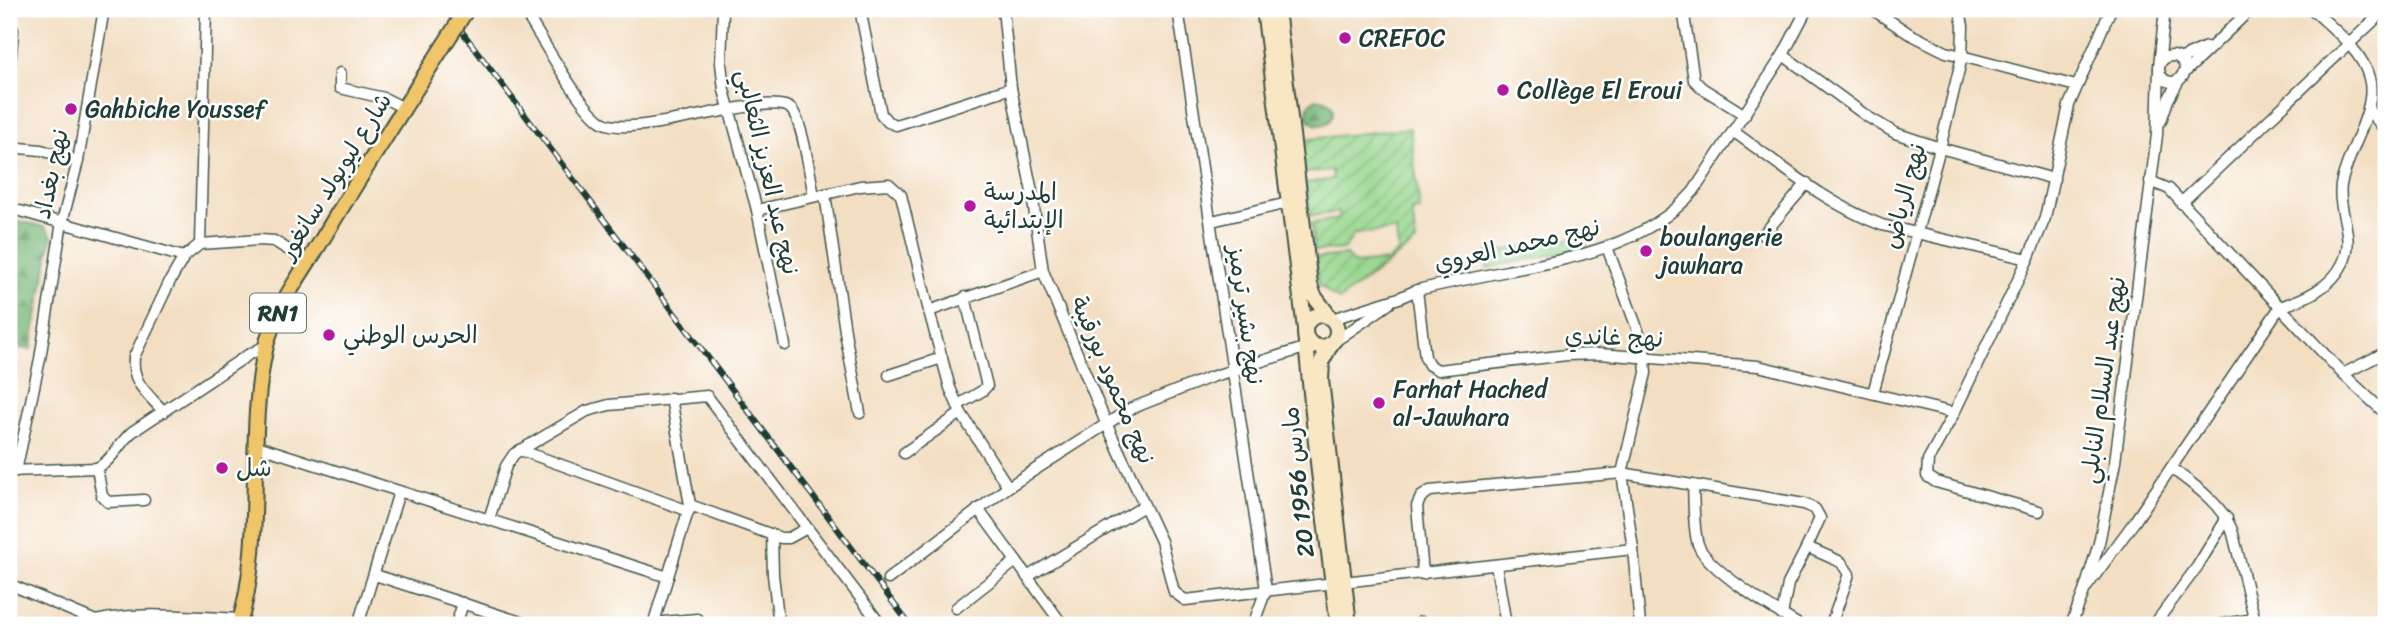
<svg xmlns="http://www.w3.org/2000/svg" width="2395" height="634" font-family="Sriracha,'Playpen Sans Arabic',sans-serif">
<defs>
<pattern id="forest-firs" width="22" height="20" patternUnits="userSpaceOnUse" patternTransform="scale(1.75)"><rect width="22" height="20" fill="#78b778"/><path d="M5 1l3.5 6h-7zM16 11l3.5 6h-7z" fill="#629663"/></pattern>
<pattern id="garden-furrows" width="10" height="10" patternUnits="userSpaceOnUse" patternTransform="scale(1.75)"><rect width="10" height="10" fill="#96d68c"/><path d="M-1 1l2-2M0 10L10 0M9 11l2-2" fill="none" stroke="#7aaf73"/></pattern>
</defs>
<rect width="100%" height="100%" fill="#fff"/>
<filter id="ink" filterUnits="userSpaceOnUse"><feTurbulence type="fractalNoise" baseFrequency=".0143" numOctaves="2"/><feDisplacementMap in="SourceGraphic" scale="14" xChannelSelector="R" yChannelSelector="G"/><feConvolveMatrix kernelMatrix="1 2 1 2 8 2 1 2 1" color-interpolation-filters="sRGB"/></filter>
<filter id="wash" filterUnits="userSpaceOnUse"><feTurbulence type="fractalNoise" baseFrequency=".00686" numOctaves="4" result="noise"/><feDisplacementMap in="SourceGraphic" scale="28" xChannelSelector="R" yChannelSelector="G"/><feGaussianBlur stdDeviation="1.57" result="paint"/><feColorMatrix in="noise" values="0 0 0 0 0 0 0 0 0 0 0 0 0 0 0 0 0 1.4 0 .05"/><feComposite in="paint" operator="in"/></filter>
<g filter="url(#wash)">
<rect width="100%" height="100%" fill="#f3dec2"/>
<path fill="#96d68c" stroke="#5a8a60" stroke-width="2" d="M1580,237L1585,241L1587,247L1487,268L1484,254Z"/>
<g fill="url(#forest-firs)" stroke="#4c7a56" stroke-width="2">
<circle cx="1320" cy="112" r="13"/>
<path d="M9,219L45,227L52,236L31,349L9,347Z"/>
</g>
<path fill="url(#garden-furrows)" stroke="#5a8a60" stroke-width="2" d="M1410,128L1420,210L1412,211L1416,242L1339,300L1318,284L1315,258L1346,255L1354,264L1387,261L1398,252L1396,230L1354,234L1344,249L1314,251L1311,223L1339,219L1338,212L1310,216L1306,183L1333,179L1332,170L1305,173L1302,140Z"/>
</g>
<g filter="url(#ink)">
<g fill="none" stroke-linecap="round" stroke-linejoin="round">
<defs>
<g id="minor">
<path d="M523,9C539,33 581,110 602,122C633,141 771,89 791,109C803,121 810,177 814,196"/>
<path d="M723,9L721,63L724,90L757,210L785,345"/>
<path d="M860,9L881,114L888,122L896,125L1011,88"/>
<path d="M1003,9L1011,88L1031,187L1043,271L1106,423L1161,541L1174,592L1185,600L1633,549"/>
<path d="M1178,9L1266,590L1253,625"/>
<path d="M1683,9L1694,80L1702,88L1745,115"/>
<path d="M1872,9L1908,33L1946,52L2076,86"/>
<path d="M1783,55L1868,117L1895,133L1940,148L2054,179"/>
<circle cx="2172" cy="69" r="13"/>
<path d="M2180,59L2206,47"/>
<path d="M2159,66L2165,9"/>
<path d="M340,73V88L384,98L404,108"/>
<path d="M2182,75L2251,9"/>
<path d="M9,78L13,30"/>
<path d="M2368,109L2386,131"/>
<path d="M2161,121L2168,100L2180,78"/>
<path d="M1734,132C1781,165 1828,205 1882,225L2028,259"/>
<path d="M9,147L41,150L78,161"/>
<path d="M2150,181L2169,189L2343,374L2386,414"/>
<path d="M825,194L846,338L860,413"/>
<path d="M2181,203L2386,9"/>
<path d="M9,208L184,257L200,244L260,240L274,241L308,262"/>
<path d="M757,210L860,186L889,184L901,195L929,311L1043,271"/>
<path d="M1212,221L1288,203"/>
<path d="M1763,235L1807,183"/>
<path d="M200,244L206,9"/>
<path d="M1607,247L1644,347L1646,373L1622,473L1633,549L1640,625"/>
<path d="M1417,290L1425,357L1429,365L1438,370L1567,355L1599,354L1758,366L1954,413"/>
<path d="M929,311L950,388L961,413L1008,487"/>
<path d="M1332,319L1399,298L1417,290C1447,283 1477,277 1507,271C1575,258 1645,245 1693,192L1783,55L1807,9"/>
<path d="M1334,342L1389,304"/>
<path d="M2343,374L2386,352"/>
<path d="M889,375L942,358"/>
<path d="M1873,393L1940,148L1962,57L1963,26L1960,9"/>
<path d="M958,405L982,391L987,386L965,297"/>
<path d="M164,412C148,394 131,383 134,357L170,281L184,257"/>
<path d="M254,445C392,488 530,533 668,577"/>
<path d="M520,450L689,511"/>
<path d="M904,453L961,413"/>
<path d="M97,468L102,496L108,502L144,500"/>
<path d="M2171,468C2195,486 2220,502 2232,530L2256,625"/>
<path d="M9,471L97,468C112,461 119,443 132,432L248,355L267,345"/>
<path d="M16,471L40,359L62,222L78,161L104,9"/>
<path d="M1693,485C1694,501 1693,530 1698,544C1705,568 1776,611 1799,625"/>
<path d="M690,505L781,538H789L807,528"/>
<path d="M978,509L1059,620L1068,625"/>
<path d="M2039,511L1936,482L1927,476L1928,460L1954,413L2028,259L2045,218L2069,105L2111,9"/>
<path d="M489,519L506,466L514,454L587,411L609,405L707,396L881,625"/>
<path d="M772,534L773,575L779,625"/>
<path d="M1496,565L1506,625"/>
<path d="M1423,574L1417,506L1421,497L1430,491L1622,473L1804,504L1815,509L1820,518L1807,547L1841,562L1849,574L1831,625"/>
<path d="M375,575L530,625"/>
<path d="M1027,577L1144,506"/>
<path d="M888,579L1008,487L1130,409L1211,377L1314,345"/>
<path d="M9,584L105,625"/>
<path d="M2085,589L2135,521L2280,307C2304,299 2331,288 2343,263C2356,237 2337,211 2341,185C2347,152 2378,109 2369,78C2362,50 2332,28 2312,9"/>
<path d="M956,608L1016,561"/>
<path d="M1782,615L1788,584L1807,547"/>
<path d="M1421,622L1423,625"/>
<path d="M653,623L697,619"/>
<path d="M79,625C131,609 186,617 240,619"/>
<path d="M358,625L399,492"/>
<path d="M456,625L463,603"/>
<path d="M653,625L690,505L671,398"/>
<path d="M2071,625L2085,589L2099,543L2115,462L2157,135L2159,69"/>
<path d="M2154,625L2197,567L2227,518"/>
<path d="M2217,625L2255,619"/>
</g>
<g id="secondary">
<path d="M1264,9L1305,329"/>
<path d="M1277,9L1310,285L1314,296L1329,316"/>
<circle cx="1321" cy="331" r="16"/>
<path d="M1305,333L1319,472L1338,625"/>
<path d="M1331,344L1322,361L1321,380L1349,625"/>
</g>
<path id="primary" d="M239,625C266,536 245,437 266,346C275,308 300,276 320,243C360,176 402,111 444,45"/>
</defs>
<use href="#minor" stroke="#3f5549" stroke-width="13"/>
<use href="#secondary" stroke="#3f5549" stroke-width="18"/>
<use href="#primary" stroke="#3f5549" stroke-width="18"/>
<use href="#minor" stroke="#fff" stroke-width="10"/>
<use href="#secondary" stroke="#f9e7c3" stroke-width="14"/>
<use href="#primary" stroke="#f0c469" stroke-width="14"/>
<defs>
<path id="rail" d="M445,9L910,625"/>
</defs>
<use href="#rail" stroke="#1f3d34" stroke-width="6"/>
<use href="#rail" stroke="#fff" stroke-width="3.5" stroke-dasharray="10" stroke-linecap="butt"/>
<defs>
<path id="primary-bridge" d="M444,45L467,9"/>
</defs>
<use href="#primary-bridge" stroke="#3f5549" stroke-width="18" stroke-linecap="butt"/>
<use href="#primary-bridge" stroke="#f0c469" stroke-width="14"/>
</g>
</g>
<g fill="#b5179e" stroke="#fff" stroke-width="2.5">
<circle cx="1345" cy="38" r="7"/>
<circle cx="1503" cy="90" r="7"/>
<circle cx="71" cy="109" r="7"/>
<circle cx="970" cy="206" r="7"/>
<circle cx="1646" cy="251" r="7"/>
<circle cx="329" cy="335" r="7"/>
<circle cx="1379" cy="403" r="7"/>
<circle cx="222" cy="468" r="7"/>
</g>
<g text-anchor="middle" stroke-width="5" stroke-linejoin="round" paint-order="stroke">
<rect fill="#fff" stroke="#627771" stroke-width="2" x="250" y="293.5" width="56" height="39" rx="5"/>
<g font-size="23" font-weight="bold" fill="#1f3d34">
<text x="278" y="321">RN1</text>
</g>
<g font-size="24" fill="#1f3d34" stroke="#fff" text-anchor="start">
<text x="1359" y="46">CREFOC</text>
<text x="1517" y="98">Collège El Eroui</text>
<text x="85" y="117">Gahbiche Youssef</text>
<text x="984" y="200">المدرسة<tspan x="984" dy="28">الإبتدائية</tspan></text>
<text x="1660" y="245">boulangerie<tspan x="1660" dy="28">jawhara</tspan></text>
<text x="343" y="343">الحرس الوطني</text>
<text x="1393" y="397">Farhat Hached<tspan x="1393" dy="28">al-Jawhara</tspan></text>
<text x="236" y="476">شل</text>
</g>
<g font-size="24" fill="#1f3d34" stroke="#fff">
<text transform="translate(768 172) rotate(77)" y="8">نهج عبد العزيز الثعالبي</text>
<text transform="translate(51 174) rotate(-78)" y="8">نهج بغداد</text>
<text transform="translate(335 176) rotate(-58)" y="8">شارع ليوبولد سانغور</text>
<text transform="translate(1904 196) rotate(-75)" y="8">نهج الرياض</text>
<text transform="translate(1517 245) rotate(-13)" y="8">نهج محمد العروي</text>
<text transform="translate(1246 315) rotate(82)" y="8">نهج بشير ترميز</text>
<text transform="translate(1614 337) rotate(2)" y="8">نهج غاندي</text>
<text transform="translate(1113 380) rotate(67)" y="8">نهج محمود بورقيبة</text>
<text transform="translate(2103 380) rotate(-82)" y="8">نهج عبد السلام النابلي</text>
<text transform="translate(1298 482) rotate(-96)" y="8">20 مارس 1956</text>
</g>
</g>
<rect width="2395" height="634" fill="none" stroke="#fff" stroke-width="35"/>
</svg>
